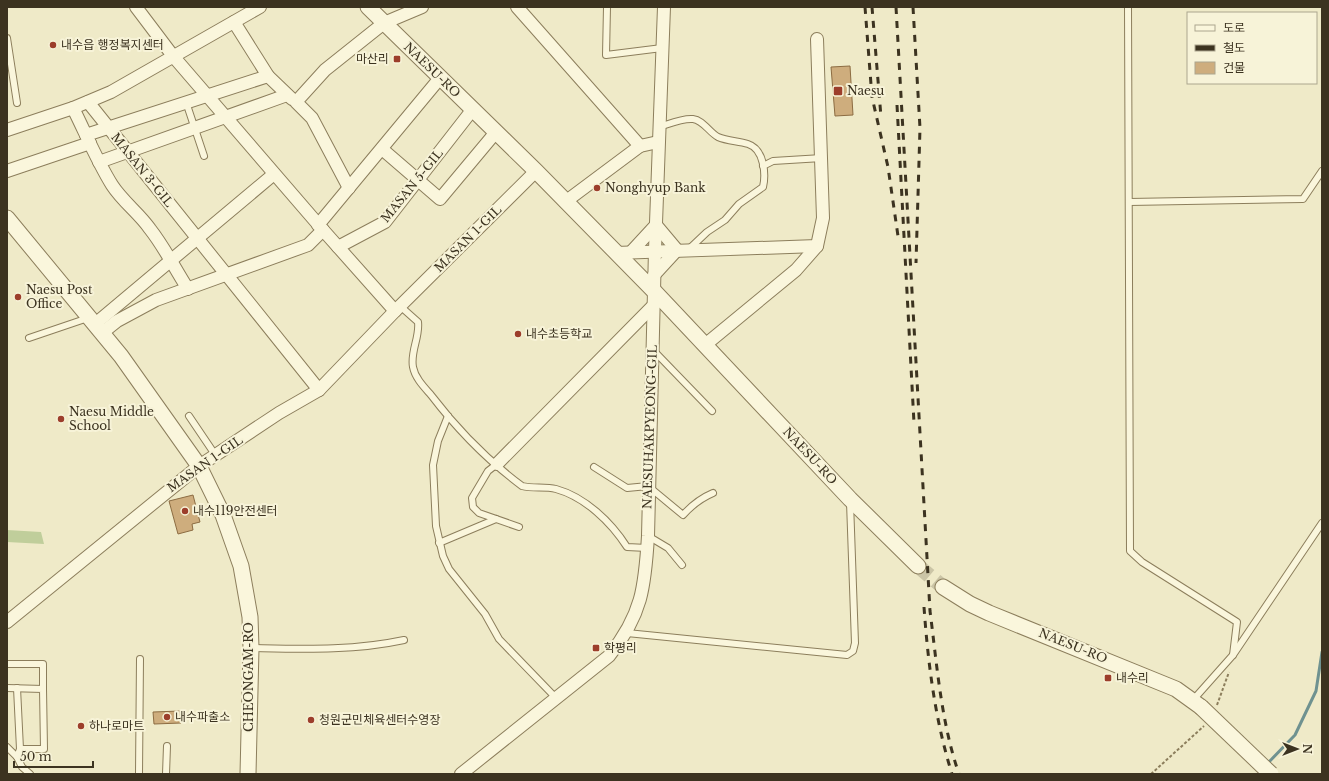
<svg xmlns="http://www.w3.org/2000/svg" width="1329" height="781" font-family="'Libre Baskerville','Noto Sans KR',serif">
<rect width="100%" height="100%" fill="#efeac8"/>
<path fill="#c0ce9b" d="M7,530L41,532L44,544L7,542Z"/>
<g fill="none" stroke-linecap="round" stroke-linejoin="round">
<path stroke="#6f9290" stroke-width="3" d="M1267,764L1295,735L1316,691L1322,652"/>
</g>
<g fill="#cead7d" stroke="#8c6c42">
<path d="M850,66L853,115L835,116L831,67Z"/>
<path d="M193,495L200,522L192,524L193,530L178,534L169,501Z"/>
<path d="M180,711L181,723L154,724L153,712Z"/>
</g>
<g fill="none" stroke-linecap="round" stroke-linejoin="round">
<path stroke="#cbc5a6" stroke-width="15" stroke-dasharray="15 8" stroke-linecap="butt" d="M918,566L943,587"/>
<defs>
<g id="service">
<path d="M607,7L606,55L662,48"/>
<path d="M1128,7L1130,551L1142,562L1237,622L1233,655"/>
<path d="M7,38L17,103"/>
<path d="M186,102L204,156"/>
<path d="M659,127C669,124 682,118 693,119C703,120 709,132 718,137C727,141 738,141 748,144C764,149 766,174 763,187L739,204L725,220L707,232L688,250"/>
<path d="M763,166L773,161L822,158"/>
<path d="M1129,202L1303,199L1322,171"/>
<path d="M400,306L418,322C420,337 410,352 413,367C415,378 424,387 431,395C457,429 487,460 522,486C533,489 545,486 556,489C585,497 611,522 627,547L647,548"/>
<path d="M29,338L88,318"/>
<path d="M654,351L712,411"/>
<path d="M189,416L216,456"/>
<path d="M448,416L438,441L433,465L436,526L443,556L449,569L485,614L499,639L556,698"/>
<path d="M497,464L488,471L472,498L473,507L479,513L519,527"/>
<path d="M594,467L627,488L648,486L683,515C692,505 701,498 713,493"/>
<path d="M648,536L668,548L682,565"/>
<path d="M439,543L496,519"/>
<path d="M627,633L847,655L853,651L855,643L850,502"/>
<path d="M251,648C303,649 353,651 404,640"/>
<path d="M7,664H43V689"/>
<path d="M7,688L43,689L44,749H20L17,757L22,767L30,774"/>
<path d="M17,688L20,749"/>
<path d="M1193,700L1233,655L1322,523"/>
<path d="M7,747L17,757"/>
<path d="M139,774L140,659"/>
<path d="M166,774L167,746"/>
</g>
<g id="minor">
<path d="M136,7L173,56L323,230L395,311"/>
<path d="M517,7L640,146"/>
<path d="M234,22L268,76L292,99"/>
<path d="M88,102L319,390"/>
<path d="M73,108C86,134 97,161 112,185C123,202 139,213 150,229C165,248 175,269 188,289"/>
<path d="M7,130L73,108L111,92L260,7"/>
<path d="M86,135L268,76"/>
<path d="M382,149L440,199L496,132"/>
<path d="M99,162L287,95"/>
<path d="M7,171L90,143"/>
<path d="M349,188L312,118L296,102L325,70L384,23L422,7"/>
<path d="M565,202L640,146L658,142"/>
<path d="M318,225L440,78"/>
<path d="M338,247L385,222L473,109"/>
<path d="M632,251L656,225L677,250L654,275"/>
<path d="M616,253L817,246L823,218L817,39"/>
<path d="M95,324L274,174"/>
<path d="M102,333L117,321L156,300L308,245L323,230"/>
<path d="M705,345L796,270L817,246"/>
<path d="M497,464L654,305"/>
<path d="M7,622L199,466L279,413L319,390L395,311L536,171"/>
<path d="M461,774L609,656C642,615 645,587 648,536L655,250L664,7"/>
</g>
<g id="tertiary">
<path d="M368,7L536,171L654,291L850,499L918,566"/>
<path d="M7,218L121,356L199,466L223,515L241,566L250,617L251,648L248,774"/>
<path d="M943,587L970,604L989,613L1176,689L1201,707"/>
</g>
</defs>
<use href="#service" stroke="#8c7e5c" stroke-width="8"/>
<use href="#minor" stroke="#8c7e5c" stroke-width="14"/>
<use href="#tertiary" stroke="#8c7e5c" stroke-width="17"/>
<g stroke="#8c7e5c" stroke-width="2" stroke-dasharray="3 2" stroke-linecap="butt">
<path d="M1217,705L1229,672"/>
<path d="M1151,774L1204,726"/>
</g>
<use href="#service" stroke="#faf6dc" stroke-width="6"/>
<use href="#minor" stroke="#faf6dc" stroke-width="12"/>
<use href="#tertiary" stroke="#faf6dc" stroke-width="15"/>
<g stroke="#3c3320" stroke-width="3" stroke-dasharray="7 7" stroke-linecap="butt">
<path d="M865,7L872,97L888,167L898,236"/>
<path d="M872,7L881,117"/>
<path d="M896,7L930,611C937,665 941,722 959,774"/>
<path d="M913,7L920,128L916,263"/>
<path d="M897,105L914,423"/>
<path d="M924,607C928,663 935,720 952,774"/>
</g>
<defs>
<path id="tertiary-bridge" d="M1201,707L1271,774"/>
</defs>
<use href="#tertiary-bridge" stroke="#8c7e5c" stroke-width="17" stroke-linecap="butt"/>
<use href="#tertiary-bridge" stroke="#faf6dc" stroke-width="15"/>
</g>
<g fill="#9c3e2b" stroke="#f7f3d8" stroke-width="1.5">
<circle cx="53" cy="45" r="4"/>
<rect x="393" y="55" width="8" height="8" rx="2"/>
<rect x="833" y="86" width="10" height="10" rx="2"/>
<circle cx="597" cy="188" r="4"/>
<circle cx="18" cy="297" r="4"/>
<circle cx="518" cy="334" r="4"/>
<circle cx="61" cy="419" r="4"/>
<circle cx="185" cy="511" r="4"/>
<rect x="592" y="644" width="8" height="8" rx="2"/>
<rect x="1104" y="674" width="8" height="8" rx="2"/>
<circle cx="167" cy="717" r="4"/>
<circle cx="311" cy="720" r="4"/>
<circle cx="81" cy="726" r="4"/>
</g>
<g text-anchor="middle" stroke-width="4" stroke-linejoin="round" paint-order="stroke">
<g font-size="12" fill="#3c3320" stroke="#f7f3d8" text-anchor="start">
<text x="61" y="49">내수읍 행정복지센터</text>
<text x="389" y="63" text-anchor="end">마산리</text>
<text x="847" y="95">Naesu</text>
<text x="605" y="192">Nonghyup Bank</text>
<text x="26" y="294">Naesu Post<tspan x="26" dy="14">Office</tspan></text>
<text x="526" y="338">내수초등학교</text>
<text x="69" y="416">Naesu Middle<tspan x="69" dy="14">School</tspan></text>
<text x="193" y="515">내수119안전센터</text>
<text x="604" y="652">학평리</text>
<text x="1116" y="682">내수리</text>
<text x="175" y="721">내수파출소</text>
<text x="319" y="724">청원군민체육센터수영장</text>
<text x="89" y="730">하나로마트</text>
</g>
<g font-size="12" fill="#3c3320" stroke="#f7f3d8">
<text transform="translate(432 70) rotate(44)" y="4">NAESU-RO</text>
<text transform="translate(142 170) rotate(51)" y="4">MASAN 3-GIL</text>
<text transform="translate(412 186) rotate(-51)" y="4">MASAN 5-GIL</text>
<text transform="translate(468 239) rotate(-45)" y="4">MASAN 1-GIL</text>
<text transform="translate(650 427) rotate(-88)" y="4">NAESUHAKPYEONG-GIL</text>
<text transform="translate(810 456) rotate(47)" y="4">NAESU-RO</text>
<text transform="translate(205 464) rotate(-35)" y="4">MASAN 1-GIL</text>
<text transform="translate(1073 646) rotate(22)" y="4">NAESU-RO</text>
<text transform="translate(249 677) rotate(-90)" y="4">CHEONGAM-RO</text>
</g>
</g>
<rect width="1329" height="781" fill="none" stroke="#3c3320" stroke-width="16"/>
<rect x="1187" y="12" width="130" height="72" fill="#f7f3d8" stroke="#aca68e"/>
<rect x="1195" y="25" width="20" height="6" fill="#faf6dc" stroke="#aca68e"/>
<text x="1223" y="32" font-size="12" fill="#3c3320">도로</text>
<rect x="1195" y="45" width="20" height="6" fill="#3c3320" stroke="#aca68e"/>
<text x="1223" y="52" font-size="12" fill="#3c3320">철도</text>
<rect x="1195" y="62" width="20" height="12" fill="#cead7d" stroke="#aca68e"/>
<text x="1223" y="72" font-size="12" fill="#3c3320">건물</text>
<g transform="translate(1297 749) rotate(90)" stroke="#f7f3d8" stroke-width="3" paint-order="stroke">
<path d="M0-3L7 15L0 10L-7 15Z" fill="#3c3320"/>
<text y="-6" font-size="11" font-weight="bold" text-anchor="middle" fill="#3c3320">N</text>
</g>
<path d="M14 761v6h79v-6" fill="none" stroke="#3c3320" stroke-width="2"/>
<text x="20" y="761" font-size="12" fill="#3c3320" stroke="#f7f3d8" stroke-width="3" paint-order="stroke">50 m</text>
</svg>
